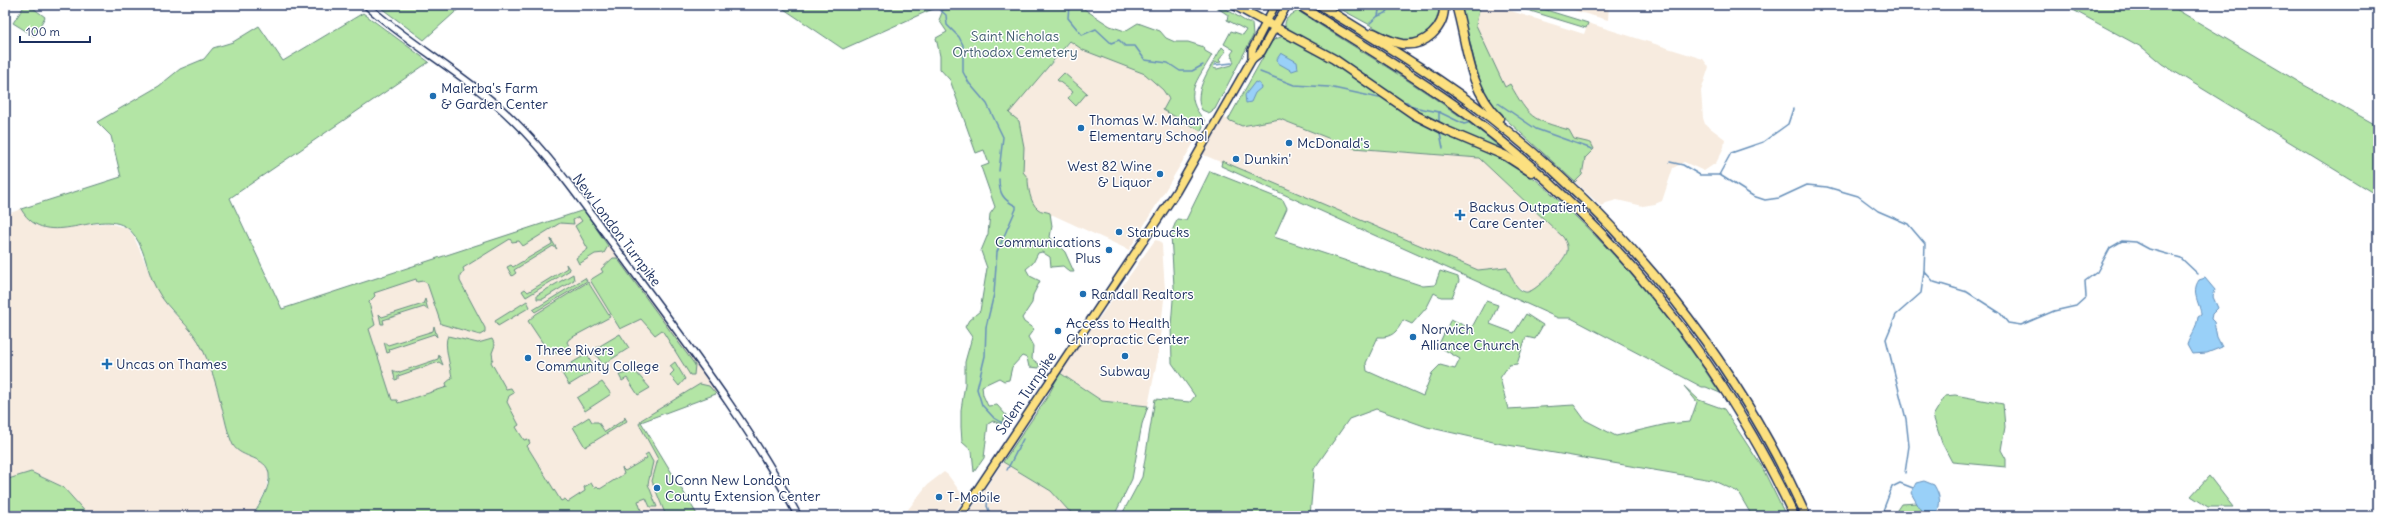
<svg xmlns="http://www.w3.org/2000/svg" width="2383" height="521" font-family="Delius,sans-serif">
<rect width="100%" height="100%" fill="#fff"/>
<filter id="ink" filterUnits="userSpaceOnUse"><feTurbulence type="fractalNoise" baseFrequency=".025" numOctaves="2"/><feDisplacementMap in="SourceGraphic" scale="8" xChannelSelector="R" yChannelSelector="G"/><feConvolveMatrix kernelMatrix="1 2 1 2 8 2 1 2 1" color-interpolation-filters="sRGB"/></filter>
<g filter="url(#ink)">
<g fill="#f7ebdf">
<path d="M1476,5H1492L1584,34L1588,23L1703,59L1709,67L1701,91L1703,118L1705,124L1725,139L1724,147L1716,163L1704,171L1684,162L1673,168L1662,201L1655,204L1643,206L1617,200L1606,203L1601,206L1575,182L1582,175L1585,158L1591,153L1574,139L1569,130L1536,121L1508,93L1472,29Z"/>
<path d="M1554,5H1609L1608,20Z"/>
<path d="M1093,16L1165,54L1185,69L1163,110L1201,131L1129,250L1053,215L1025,220L1005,117Z"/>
<path d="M1220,116L1242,126L1280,119L1353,148L1479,158L1563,237L1567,243V252L1562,261L1537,287L1531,292H1526L1516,285L1506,267L1478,270L1199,153Z"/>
<path d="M21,209L33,223L44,228L108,223L127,228L134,237L157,290L169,308L192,330L204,350L219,393L229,437L246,455L263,463L267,469L269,474L266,489L253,516H89L63,487L41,476L31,472L5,480V215Z"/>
<path d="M584,210L718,393L641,422L698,516H643L638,501L562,502L399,414L340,290Z"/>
<path d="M1155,240L1160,241L1162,245L1165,290L1158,356L1148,406L1102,401L1060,373Z"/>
<path d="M1003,462L1051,491L1068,510L1077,516H980L978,514L976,516H967Z"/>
<path d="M944,472L948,475L961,493L963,500L952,516H903L927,485Z"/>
</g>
<g fill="#b3e5a5" stroke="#678a82">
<path d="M25,5H29L45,17L34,36L13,23Z"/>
<path d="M377,5H463L424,40Z"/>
<path d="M778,5H1078L1110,26L1125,31L1138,23L1160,31L1166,38L1175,42H1188L1204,47L1205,51L1212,55C1197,82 1181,94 1205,121L1201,131L1163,110L1169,99L1163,90L1145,74L1083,50L1070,41L1009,113L1019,121L1024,147L1023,172L1028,178C1028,187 1030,203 1038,209C1041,212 1046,211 1050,213L1052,226L1050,237L1065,252L1074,272H1070L1063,266L1051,267L1050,257L1042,252L1038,253L1033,263L1026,269L1030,276L1040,281L1033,295L1032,303L1022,318L1024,322L1034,329L1028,337L1033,346L1032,359L1039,364V368L1029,367L1027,358L1022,356L1012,367L1009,380L1004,381L999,378L982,386L983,395L988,406L997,405L1006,415L1001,424L993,421L988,424L984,458L974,472L972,451L962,442L961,427V410L965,384V362L972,337L965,327L969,320L980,311L987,268L981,251L988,234L990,214L995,207L981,167L989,164L984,150L976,153L950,80L940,69V56L936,38L947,32L939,20L943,10L939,7L928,11L843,49Z"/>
<path d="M1213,5H1220L1248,23H1252L1253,36L1215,109L1209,113L1202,110C1191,92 1213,64 1222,47L1226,51L1219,60L1221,62L1215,63L1213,68L1217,69L1232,65L1234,62L1231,54L1234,50L1224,44L1231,31L1243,35L1246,30L1227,20L1228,15Z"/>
<path d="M1333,5H1441C1438,30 1421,44 1396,39Z"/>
<path d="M1461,5H1480L1476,25L1505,87L1510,84C1530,119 1531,119 1569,130L1574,139L1591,143L1594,149L1585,158L1582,175L1575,182L1489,104L1481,89Z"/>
<path d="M1511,5H1530L1588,23L1586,28Z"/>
<path d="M2064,5H2169L2304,85L2378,126V196L2162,64L2143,48Z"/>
<path d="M1298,11C1369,57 1444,99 1508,154L1411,110L1285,28C1284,18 1289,16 1298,11Z"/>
<path d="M363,13L429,62L230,198L282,309L584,210L608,246L604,253L595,254L579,264L576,258L588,249L575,226L582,221L579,217L573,220L574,224L560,223L523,246L519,241L512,242L510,239L463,268L464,271L460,276V281L485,328V332L480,335L441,324L427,283L423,281L417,282L416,279L374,293L375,296L369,302L375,325L369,329L392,400H397L398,403L447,387L446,383L452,378C451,368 443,343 448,336L478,343L492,339L495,345L492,353L493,359L491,362L506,389L511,388L514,393L509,396L507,402L519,425L516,427L524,440L528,439L530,443L527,446L561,501L565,499L568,502L585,491L584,487L591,483L594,488L597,486L600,489L624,474L622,468L625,471L647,458L645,455L648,453L653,462L648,484L657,507H650L646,498L638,501L643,516H253C259,505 271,487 269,474C267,456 241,459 233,445C227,432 225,418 221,404C217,386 211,367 203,350C192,325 168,312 156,288C146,270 145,245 130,230C101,204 47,254 21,209L121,177L111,136L97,122L159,86L180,69L204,59L213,48L233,42L259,26L283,61Z"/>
<path d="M1284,36C1301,48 1320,54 1337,65C1370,87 1400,112 1435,130C1464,145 1495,153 1523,170C1541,182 1557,199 1573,214C1630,268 1677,327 1720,393L1706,387H1702L1571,318H1558L1221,166L1222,161L1478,270L1506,267C1512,275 1514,289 1525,292C1534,295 1564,261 1567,252C1568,246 1566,242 1563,237L1479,158L1353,148L1280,119L1242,126L1228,120L1271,43L1275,39Z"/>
<path d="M1064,73L1087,93L1076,106L1068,98L1073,92L1057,80Z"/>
<path d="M1210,171L1283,200L1287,208L1274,237L1423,286L1435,285L1440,271L1458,277L1459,281L1452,297H1441L1434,293L1427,307L1412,324L1403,320C1397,332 1392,338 1378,337L1366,363L1367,371L1423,396L1432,373L1440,365L1455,369L1460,359L1438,346L1451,319L1471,329L1486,301L1498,305L1490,324L1514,333L1526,314L1543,325L1535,339L1526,337L1517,364L1509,365L1500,378L1508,409L1574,405L1585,420L1616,436L1667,424L1690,422L1697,402L1684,386L1699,400L1724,409L1762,467L1786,516H1752L1738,492L1712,480L1502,444L1427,427L1376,409L1349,419L1314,469L1310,516H1121L1142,477L1155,399L1190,402L1195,396L1172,363L1171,326L1174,287L1171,234L1177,219L1186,220Z"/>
<path d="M551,239L557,249L553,246L514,270L516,273L512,276L507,267L511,265L513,267L552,244Z"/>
<path d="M613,258H617L695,365L694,375H690L662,330L655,335L641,319L620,329L590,280L603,272L601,269Z"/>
<path d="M566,264L570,270L526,297L522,291L525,289L528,292L567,268Z"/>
<path d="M573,274L574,280L543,299H537V295Z"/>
<path d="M585,278L587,281L535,312L533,310Z"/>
<path d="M588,282L610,317L569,339L567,342L569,346L557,354L553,350L548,351L528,321L536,314Z"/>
<path d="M425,299L428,310L424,307L383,320L384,324H381L379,314L382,317L423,304Z"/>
<path d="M527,301L530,307L498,326L495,321Z"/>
<path d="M434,326L437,337L434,334L389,349L390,352L387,353L384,342L388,345L433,331Z"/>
<path d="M620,334L629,348L601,366V362L593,350Z"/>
<path d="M587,354L594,367L597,368L569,385L560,370Z"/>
<path d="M439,355L443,365L439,362L398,376V379L395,380L393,370L397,373L438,359Z"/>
<path d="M675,362L685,379L679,386L670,375L674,371L670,366Z"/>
<path d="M635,371L650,388L638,395L627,378L622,381L619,375Z"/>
<path d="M1060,373L1102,401L1148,406L1142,424L1132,479L1114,516H1077L1068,510L1051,491L1003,462L1048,396Z"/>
<path d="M602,382L611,394L585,411L577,398Z"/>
<path d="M700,384L709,386L716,394L641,422L698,516H666L652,481L658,459L639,424L641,420Z"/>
<path d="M1955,395L2003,404L2005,427L2001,450L2006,459V467L1952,462L1942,443L1933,416L1945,396Z"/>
<path d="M624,416L627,421L585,447L573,427L589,417L592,422H598L605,432L625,419Z"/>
<path d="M31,472L63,487L89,516H5V480Z"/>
<path d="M2209,476L2233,507H2208L2191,496Z"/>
<path d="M1917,503L1924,516H1893L1901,504Z"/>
</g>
<g fill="#99d0f8" stroke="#6790ba">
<path d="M1281,53L1297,62L1298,69L1292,71L1278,63L1277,59Z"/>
<path d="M1255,82L1260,84L1261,88L1255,93L1251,102L1246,103L1245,95Z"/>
<path d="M2205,278L2215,290L2213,297L2218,308L2212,314L2211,319L2214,322L2217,337L2222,347L2207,353L2192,354L2187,345C2190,335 2197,328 2198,317L2201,315C2201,305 2190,293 2199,280Z"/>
<path d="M1924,481L1934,485C1941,497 1941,503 1936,516H1924L1911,493L1916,483Z"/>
</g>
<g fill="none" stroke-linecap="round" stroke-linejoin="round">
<g stroke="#6790ba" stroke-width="1.5">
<path d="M938,5L939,9L946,15L947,25L959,37L963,45V72L969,83L987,104L1003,137L999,171"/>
<path d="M1069,5L1068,18L1082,35L1096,29L1111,43L1119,40L1125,46H1135L1145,60L1168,63L1180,71H1192L1203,65"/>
<path d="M1378,16L1386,13L1392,5"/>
<path d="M1370,23L1378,16L1380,5"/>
<path d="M1215,65L1232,63"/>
<path d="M1260,72L1294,85L1329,87L1379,98"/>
<path d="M1401,101L1407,102L1413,107L1439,112L1464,124L1468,123"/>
<path d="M1498,103L1536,129L1592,149"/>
<path d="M1439,112V123"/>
<path d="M1440,133L1443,148"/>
<path d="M1670,162L1683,165L1700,175H1720L1753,196L1765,200L1779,198L1807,185L1827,187L1858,196L1878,211L1908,224L1925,244L1924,271L1921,293L1896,315L1886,339L1906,419L1909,446L1905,473"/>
<path d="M1719,175L1731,153L1763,142L1788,124L1793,109"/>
<path d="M999,179C999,193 1003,200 1016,206V209L997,252L994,294L986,327L985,356L977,389L982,405L994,418L1006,425"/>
<path d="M1924,271L1934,282L1967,292L2000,313L2008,323L2021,325L2054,311L2076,306L2086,297L2085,281L2097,272L2110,248L2122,241L2136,242L2149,249L2181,258L2198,274"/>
<path d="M1007,470L1023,439"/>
<path d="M988,499L987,506L991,516"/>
<path d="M1881,516L1892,487L1900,483L1913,488"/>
</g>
<defs>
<path id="secondary" d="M366,5C412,46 468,76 513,120C556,162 589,212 625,260C686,343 750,425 798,516"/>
<g id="primary">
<path d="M1252,59V50L1275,5"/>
<path d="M960,516L1176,192L1252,59L1261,52L1287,5"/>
</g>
<g id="highway">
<path d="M1234,5L1334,59L1415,115L1447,131L1506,156L1531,172"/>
<path d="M1299,5C1354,40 1411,73 1464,112C1605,217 1720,356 1794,516"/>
<path d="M1320,5C1378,41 1437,76 1491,118C1626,223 1736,360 1806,516"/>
<path d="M1456,5C1468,45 1467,87 1499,118"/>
<path d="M1373,33C1382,37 1391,42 1402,44C1425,47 1445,28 1444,5"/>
</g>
</defs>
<use href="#secondary" stroke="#1b2f5e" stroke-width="9"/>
<use href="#primary" stroke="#1b2f5e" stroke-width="10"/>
<use href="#highway" stroke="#1b2f5e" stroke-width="11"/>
<use href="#secondary" stroke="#fff" stroke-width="6"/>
<use href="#primary" stroke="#fce080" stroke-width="7"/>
<use href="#highway" stroke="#fce080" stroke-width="8"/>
</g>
</g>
<g fill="#1f6fb2" stroke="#fff" stroke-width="1.5">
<circle cx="433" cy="96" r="4"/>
<circle cx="1081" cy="128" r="4"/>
<circle cx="1289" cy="143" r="4"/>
<circle cx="1236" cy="159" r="4"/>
<circle cx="1160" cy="174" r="4"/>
<path d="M1458 209h4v4h4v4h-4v4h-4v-4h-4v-4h4z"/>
<circle cx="1119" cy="232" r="4"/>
<circle cx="1109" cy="250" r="4"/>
<circle cx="1083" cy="294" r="4"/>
<circle cx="1058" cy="331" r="4"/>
<circle cx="1413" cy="337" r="4"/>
<circle cx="1125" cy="356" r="4"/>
<circle cx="528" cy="358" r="4"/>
<path d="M105 358h4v4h4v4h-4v4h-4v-4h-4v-4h4z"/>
<circle cx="657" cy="488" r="4"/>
<circle cx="939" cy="497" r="4"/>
</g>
<g text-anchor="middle" stroke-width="3" stroke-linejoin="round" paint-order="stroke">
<g font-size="14" fill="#415c70" stroke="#fff">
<text x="1015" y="41">Saint Nicholas<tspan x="1015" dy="16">Orthodox Cemetery</tspan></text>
</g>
<g font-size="14" fill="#1b2f5e" stroke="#fff" text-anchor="start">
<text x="441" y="93">Malerba's Farm<tspan x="441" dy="16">&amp; Garden Center</tspan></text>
<text x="1089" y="125">Thomas W. Mahan<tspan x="1089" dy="16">Elementary School</tspan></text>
<text x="1297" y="148">McDonald's</text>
<text x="1244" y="164">Dunkin'</text>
<text x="1152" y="171" text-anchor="end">West 82 Wine<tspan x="1152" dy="16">&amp; Liquor</tspan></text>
<text x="1469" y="212">Backus Outpatient<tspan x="1469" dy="16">Care Center</tspan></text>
<text x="1127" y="237">Starbucks</text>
<text x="1101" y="247" text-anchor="end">Communications<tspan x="1101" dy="16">Plus</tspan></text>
<text x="1091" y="299">Randall Realtors</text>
<text x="1066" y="328">Access to Health<tspan x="1066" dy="16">Chiropractic Center</tspan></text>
<text x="1421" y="334">Norwich<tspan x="1421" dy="16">Alliance Church</tspan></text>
<text x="536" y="355">Three Rivers<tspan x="536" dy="16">Community College</tspan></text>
<text x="116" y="369">Uncas on Thames</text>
<text x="1125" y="376" text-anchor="middle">Subway</text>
<text x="665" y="485">UConn New London<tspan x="665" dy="16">County Extension Center</tspan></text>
<text x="947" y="502">T-Mobile</text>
</g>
<g font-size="14" fill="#1b2f5e" stroke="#fff">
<text transform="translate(617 230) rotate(53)" y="5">New London Turnpike</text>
<text transform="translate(1026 393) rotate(-56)" y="5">Salem Turnpike</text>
</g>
</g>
<rect width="2383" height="521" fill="none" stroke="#fff" stroke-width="20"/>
<rect x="10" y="10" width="2363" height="501" fill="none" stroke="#1b2f5e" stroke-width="1.5" filter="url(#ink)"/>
<path d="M20 36v6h70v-6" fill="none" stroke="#1b2f5e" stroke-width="2"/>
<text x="26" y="36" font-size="12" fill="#1b2f5e" stroke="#ffffff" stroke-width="3" paint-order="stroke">100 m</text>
</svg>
